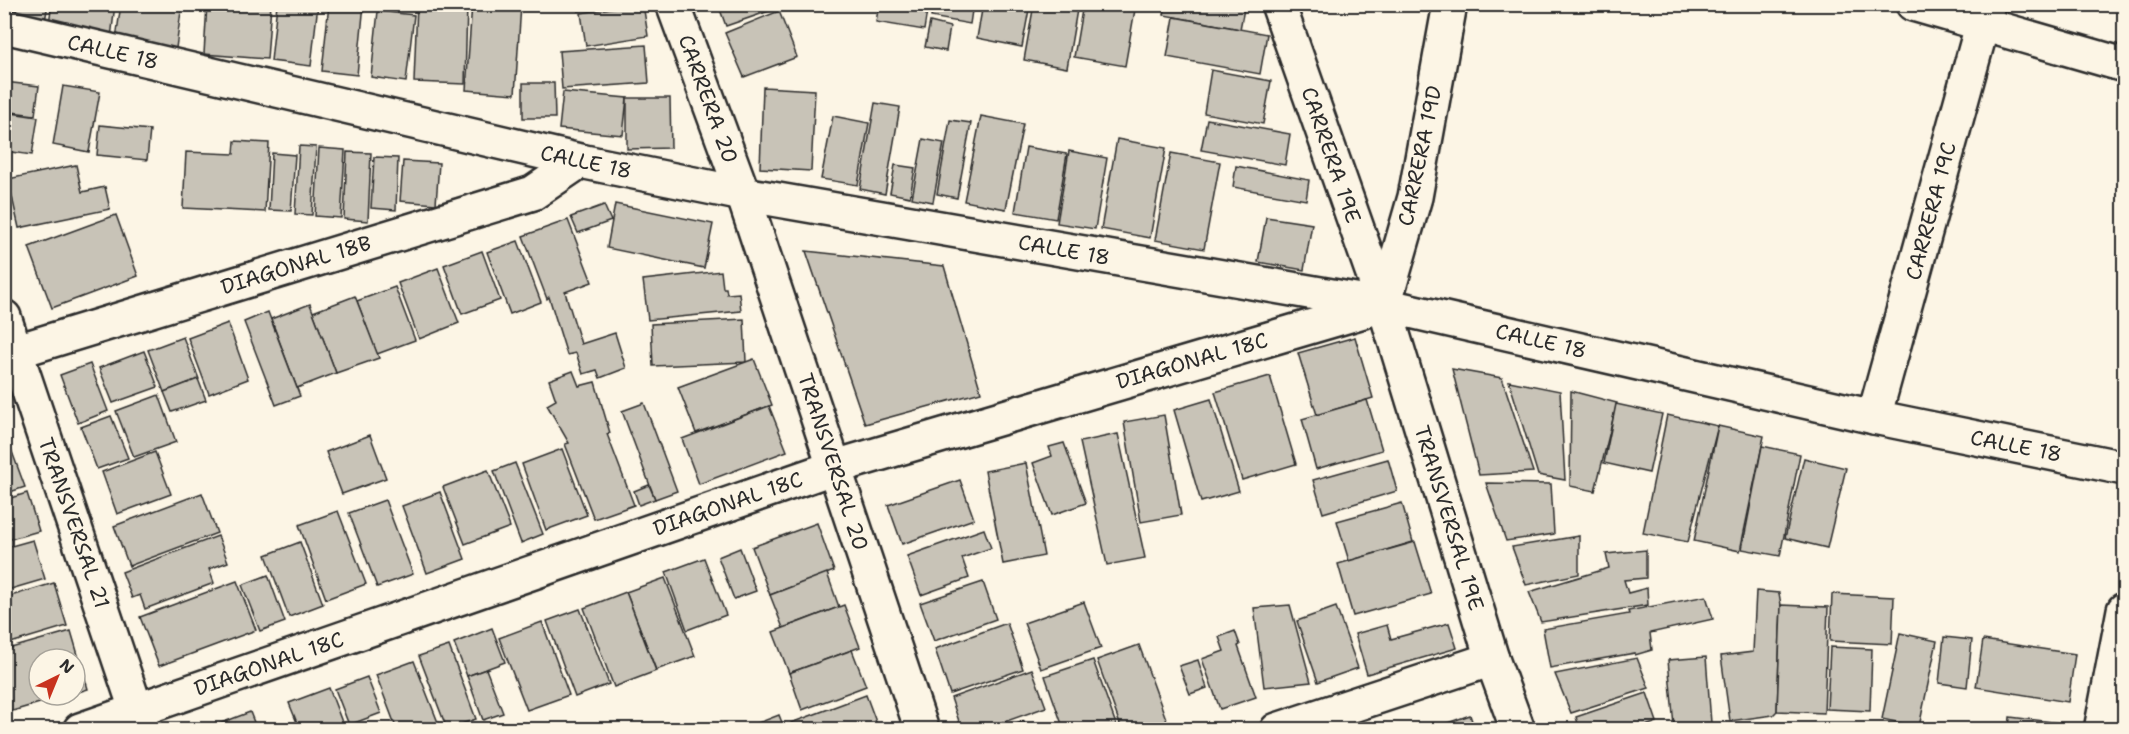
<svg xmlns="http://www.w3.org/2000/svg" width="2129" height="734" font-family="'Shantell Sans',sans-serif">
<rect width="100%" height="100%" fill="#fcf5e5"/>
<filter id="ink" filterUnits="userSpaceOnUse"><feTurbulence type="fractalNoise" baseFrequency=".0167" numOctaves="2"/><feDisplacementMap in="SourceGraphic" scale="12" xChannelSelector="R" yChannelSelector="G"/><feConvolveMatrix kernelMatrix="1 2 1 2 8 2 1 2 1" color-interpolation-filters="sRGB"/></filter>
<g filter="url(#ink)">
<g fill="#c8c3b7" stroke="#2b2b2b" stroke-width="1.5">
<path d="M14,4H48L44,27L11,21Z"/>
<path d="M52,4H115L111,38L48,29Z"/>
<path d="M121,4H182L176,48L116,39Z"/>
<path d="M207,4H271L267,59L204,54Z"/>
<path d="M277,4H318L311,66L271,61Z"/>
<path d="M329,4H364L357,75L322,71Z"/>
<path d="M417,4H467L465,84L414,82Z"/>
<path d="M472,4L521,5L515,94L466,90Z"/>
<path d="M577,4H607L578,11Z"/>
<path d="M635,4H643L648,36L586,46L581,13Z"/>
<path d="M718,4H774L775,9L726,26Z"/>
<path d="M879,4H928L924,30L876,22Z"/>
<path d="M933,4H973L970,24L931,17Z"/>
<path d="M983,4H1030L1022,47L977,38Z"/>
<path d="M1034,4H1078L1067,68L1024,60Z"/>
<path d="M1083,4H1136L1125,66L1074,57Z"/>
<path d="M1166,4H1245L1240,29L1164,15Z"/>
<path d="M378,11L414,15L406,82L371,77Z"/>
<path d="M779,11L797,57L744,77L725,33Z"/>
<path d="M1174,17L1267,34L1260,74L1167,57Z"/>
<path d="M930,22L950,27L946,51L925,47Z"/>
<path d="M646,45L649,83L562,89L559,51Z"/>
<path d="M1211,70L1271,81L1263,124L1204,113Z"/>
<path d="M4,82L39,86L35,115L4,111Z"/>
<path d="M523,83H554L555,118H523Z"/>
<path d="M63,86L100,92L89,152L53,145Z"/>
<path d="M763,87L815,90L811,171L760,168Z"/>
<path d="M563,92L627,98L623,135L559,129Z"/>
<path d="M627,98H670L671,148L627,149Z"/>
<path d="M875,103L900,107L885,194L860,189Z"/>
<path d="M4,112L38,117L32,155L4,151Z"/>
<path d="M833,116L869,123L858,185L821,179Z"/>
<path d="M981,116L1023,124L1006,209L964,201Z"/>
<path d="M1207,119L1290,134L1285,165L1201,150Z"/>
<path d="M950,120L971,123L957,198L937,194Z"/>
<path d="M100,125L150,130L147,160L97,155Z"/>
<path d="M923,139L944,143L933,202L912,198Z"/>
<path d="M1117,139L1166,148L1150,238L1101,229Z"/>
<path d="M235,141L269,143L265,212L183,208L186,152L234,154Z"/>
<path d="M299,146L316,147L312,215L295,214Z"/>
<path d="M1026,147L1067,154L1056,219L1015,212Z"/>
<path d="M319,148L345,150L341,218L315,216Z"/>
<path d="M1069,151L1107,158L1095,229L1057,223Z"/>
<path d="M347,152L371,153L368,221L344,219Z"/>
<path d="M272,153L295,155L291,211L269,210Z"/>
<path d="M1171,153L1220,162L1204,249L1155,240Z"/>
<path d="M374,157L398,158L396,210L371,208Z"/>
<path d="M403,161L439,163L436,204L400,201Z"/>
<path d="M76,165L82,192L105,187L110,209L19,228L8,179Z"/>
<path d="M895,165L915,168L910,197L890,193Z"/>
<path d="M1236,166L1309,180L1306,200L1233,187Z"/>
<path d="M615,204L713,224L704,268L607,248Z"/>
<path d="M604,205L611,221L578,233L571,217Z"/>
<path d="M116,215L138,276L52,308L29,247Z"/>
<path d="M1266,217L1312,224L1304,270L1258,262Z"/>
<path d="M568,220L592,282L565,292L581,344L615,333L626,368L600,378L597,370L583,374L576,353L567,355L549,297L547,299L523,236Z"/>
<path d="M518,241L541,302L510,314L487,252Z"/>
<path d="M482,251L500,300L462,314L444,265Z"/>
<path d="M806,251L944,266L981,392L865,424Z"/>
<path d="M438,268L459,323L419,339L398,283Z"/>
<path d="M721,271L723,288H726L727,294L739,293L741,311L648,320L643,280Z"/>
<path d="M395,287L415,340L377,354L357,301Z"/>
<path d="M355,296L379,358L336,373L313,312Z"/>
<path d="M310,304L336,373L297,388L271,319Z"/>
<path d="M268,312L300,396L276,405L244,322Z"/>
<path d="M744,319L746,362L653,366L651,324Z"/>
<path d="M228,323L248,379L209,394L188,338Z"/>
<path d="M183,337L199,379L164,392L148,350Z"/>
<path d="M1355,337L1373,398L1317,415L1298,353Z"/>
<path d="M144,351L158,387L113,403L99,368Z"/>
<path d="M754,359L772,405L696,433L678,387Z"/>
<path d="M90,364L108,411L78,423L60,375Z"/>
<path d="M1452,369L1502,378L1533,472L1479,475Z"/>
<path d="M573,371L579,386L595,382L610,433L607,434L634,505L594,519L565,444L569,443L547,405L556,400L549,380Z"/>
<path d="M1270,376L1296,464L1242,480L1215,392Z"/>
<path d="M198,379L206,400L172,412L164,392Z"/>
<path d="M1509,381L1560,391L1565,480L1538,475Z"/>
<path d="M1571,391L1617,403L1595,491L1570,486Z"/>
<path d="M159,395L176,442L134,457L116,411Z"/>
<path d="M1211,399L1239,491L1201,502L1174,410Z"/>
<path d="M1367,400L1382,450L1316,469L1302,419Z"/>
<path d="M644,403L677,491L655,499L622,411Z"/>
<path d="M1616,404L1662,414L1649,473L1604,463Z"/>
<path d="M769,406L787,451L699,484L682,439Z"/>
<path d="M1164,415L1181,515L1141,522L1124,422Z"/>
<path d="M1667,415L1718,426L1688,542L1643,533Z"/>
<path d="M111,416L128,458L97,469L81,427Z"/>
<path d="M1718,426L1764,436L1740,551L1694,541Z"/>
<path d="M1118,434L1145,558L1107,565L1080,442Z"/>
<path d="M370,435L386,478L342,494L326,452Z"/>
<path d="M1064,443L1086,503L1052,515L1033,463L1052,456L1049,447Z"/>
<path d="M1762,446L1800,454L1780,556L1742,549Z"/>
<path d="M11,449L25,487L4,494V451Z"/>
<path d="M562,449L587,515L546,530L522,464Z"/>
<path d="M155,452L171,494L117,514L102,472Z"/>
<path d="M1804,458L1846,468L1827,548L1785,538Z"/>
<path d="M1388,459L1397,491L1323,513L1313,480Z"/>
<path d="M515,463L543,534L521,543L494,471Z"/>
<path d="M1026,463L1044,556L1003,564L985,471Z"/>
<path d="M488,470L510,527L465,544L443,487Z"/>
<path d="M960,480L974,519L902,544L888,505Z"/>
<path d="M1486,483L1551,484L1554,534L1506,541Z"/>
<path d="M649,485L655,499L639,505L634,491Z"/>
<path d="M440,492L465,559L427,573L402,506Z"/>
<path d="M27,493L39,531L4,541V500Z"/>
<path d="M202,493L217,533L129,566L114,526Z"/>
<path d="M385,500L413,574L377,587L349,513Z"/>
<path d="M1402,503L1413,542L1349,561L1337,521Z"/>
<path d="M338,511L366,584L326,599L299,525Z"/>
<path d="M817,523L834,571L770,595L752,547Z"/>
<path d="M984,529L991,548L962,558L969,578L921,595L907,556Z"/>
<path d="M218,536L228,562L209,569L214,583L145,609L140,595L132,598L122,572Z"/>
<path d="M1579,536V574L1526,585L1512,547Z"/>
<path d="M33,540L45,579L4,591V548Z"/>
<path d="M300,542L323,604L289,617L266,555Z"/>
<path d="M1415,542L1431,594L1353,616L1338,564Z"/>
<path d="M740,548L756,591L734,599L718,557Z"/>
<path d="M1646,550V578L1624,580L1628,593L1647,588L1648,605L1541,622L1529,592L1609,568L1606,554Z"/>
<path d="M704,558L726,615L687,630L666,572Z"/>
<path d="M827,573L839,607L783,628L770,595Z"/>
<path d="M268,575L285,622L260,631L242,585Z"/>
<path d="M665,578L695,656L656,670L626,592Z"/>
<path d="M237,581L256,630L159,666L140,617Z"/>
<path d="M983,582L996,619L934,641L920,603Z"/>
<path d="M54,583L67,626L4,645V598Z"/>
<path d="M1756,591L1779,593L1781,605L1777,711L1773,715L1730,721L1721,656L1753,652Z"/>
<path d="M626,592L656,671L614,687L584,608Z"/>
<path d="M1832,594L1894,597L1892,644L1830,641Z"/>
<path d="M1706,596L1713,619L1650,633L1652,650L1635,655V653L1550,668L1543,629L1629,614L1628,611Z"/>
<path d="M1084,602L1101,648L1041,669L1024,623Z"/>
<path d="M844,605L860,647L789,673L773,632Z"/>
<path d="M1290,605L1311,682L1264,687L1254,608Z"/>
<path d="M1781,605L1828,607L1824,713L1777,711Z"/>
<path d="M1336,607L1358,668L1318,682L1297,621Z"/>
<path d="M580,609L609,684L575,697L547,621Z"/>
<path d="M542,622L569,695L527,710L499,638Z"/>
<path d="M1007,623L1023,669L950,694L935,649Z"/>
<path d="M1449,623L1457,648L1367,674L1355,634L1387,625L1391,639Z"/>
<path d="M492,628L505,662L467,676L454,643Z"/>
<path d="M71,631L88,689L75,693V659H39V695H67L9,712L4,696V650Z"/>
<path d="M1235,631L1240,645L1238,646L1256,697L1220,709L1202,659L1224,651L1219,637Z"/>
<path d="M1900,633L1937,641L1919,727L1882,719Z"/>
<path d="M1944,637L1972,640L1967,687L1939,683Z"/>
<path d="M1983,640L2075,654L2068,702L1976,687Z"/>
<path d="M1139,645L1169,727L1161,730H1122L1097,660Z"/>
<path d="M449,646L476,719L447,729L419,656Z"/>
<path d="M1830,647L1872,649L1870,711L1827,709Z"/>
<path d="M852,650L866,686L802,710L789,673Z"/>
<path d="M1706,657L1711,723L1674,726L1668,660Z"/>
<path d="M1637,658L1649,688L1571,713L1555,674Z"/>
<path d="M1093,660L1118,730H1064L1045,676Z"/>
<path d="M1198,660L1207,688L1190,694L1179,666Z"/>
<path d="M414,661L441,730H397L376,675Z"/>
<path d="M486,669L503,713L483,720L467,676Z"/>
<path d="M1032,669L1046,707L982,730H962L951,698Z"/>
<path d="M367,677L381,713L349,725L335,689Z"/>
<path d="M329,688L345,730H300L289,703Z"/>
<path d="M1647,693L1657,722L1634,730H1580L1576,717Z"/>
<path d="M866,695L879,730H794L791,723Z"/>
<path d="M250,712L257,730H203Z"/>
<path d="M779,715L785,730H740Z"/>
<path d="M1470,715L1475,730H1428Z"/>
<path d="M2010,717L2060,723V730H2009Z"/>
<path d="M1024,721L1027,730H1001Z"/>
</g>
<g fill="none" stroke-linecap="round" stroke-linejoin="round">
<defs>
<g id="minor">
<path d="M673,4L743,194L922,730"/>
<path d="M1278,4L1384,305L1492,659L1518,730"/>
<path d="M1913,4L2124,65"/>
<path d="M4,26L580,161L743,194L1384,305L1874,417L2124,468"/>
<path d="M1384,305L1415,197L1450,4"/>
<path d="M4,317L143,730"/>
<path d="M4,355L533,193L580,161"/>
<path d="M1874,417L1988,4"/>
<path d="M80,730L835,467L1377,307"/>
<path d="M1277,730L1492,659"/>
<path d="M2101,730L2124,610"/>
</g>
</defs>
<use href="#minor" stroke="#2b2b2b" stroke-width="38"/>
<use href="#minor" stroke="#fcf5e5" stroke-width="33"/>
</g>
</g>
<g text-anchor="middle" stroke-width="6" stroke-linejoin="round" paint-order="stroke">
<g font-size="21" fill="#2b2b2b" stroke="#fcf5e5">
<text transform="translate(113 52) rotate(13)" y="7">CALLE 18</text>
<text transform="translate(708 99) rotate(70)" y="7">CARRERA 20</text>
<text transform="translate(1331 155) rotate(71)" y="7">CARRERA 19E</text>
<text transform="translate(1420 156) rotate(-78)" y="7">CARRERA 19D</text>
<text transform="translate(586 162) rotate(12)" y="7">CALLE 18</text>
<text transform="translate(1931 211) rotate(-75)" y="7">CARRERA 19C</text>
<text transform="translate(1064 250) rotate(10)" y="7">CALLE 18</text>
<text transform="translate(296 265) rotate(-17)" y="7">DIAGONAL 18B</text>
<text transform="translate(1541 341) rotate(13)" y="7">CALLE 18</text>
<text transform="translate(1192 361) rotate(-16)" y="7">DIAGONAL 18C</text>
<text transform="translate(2016 446) rotate(11)" y="7">CALLE 18</text>
<text transform="translate(833 462) rotate(72)" y="7">TRANSVERSAL 20</text>
<text transform="translate(728 504) rotate(-19)" y="7">DIAGONAL 18C</text>
<text transform="translate(1449 518) rotate(73)" y="7">TRANSVERSAL 19E</text>
<text transform="translate(74 523) rotate(71)" y="7">TRANSVERSAL 21</text>
<text transform="translate(269 664) rotate(-19)" y="7">DIAGONAL 18C</text>
</g>
</g>
<rect width="2129" height="734" fill="none" stroke="#fcf5e5" stroke-width="24"/>
<rect x="12" y="12" width="2105" height="710" fill="none" stroke="#2b2b2b" stroke-width="2" filter="url(#ink)"/>
<g transform="translate(57 677) rotate(43)"><circle r="28" fill="#fcf5e5" stroke="#a8a49b" stroke-width="1.5"/>
<path d="M0-4.5L10 22L0 15L-10 22Z" fill="#c8321e"/>
<text y="-9" font-size="16" font-weight="bold" text-anchor="middle" fill="#2b2b2b">N</text>
</g>
</svg>
